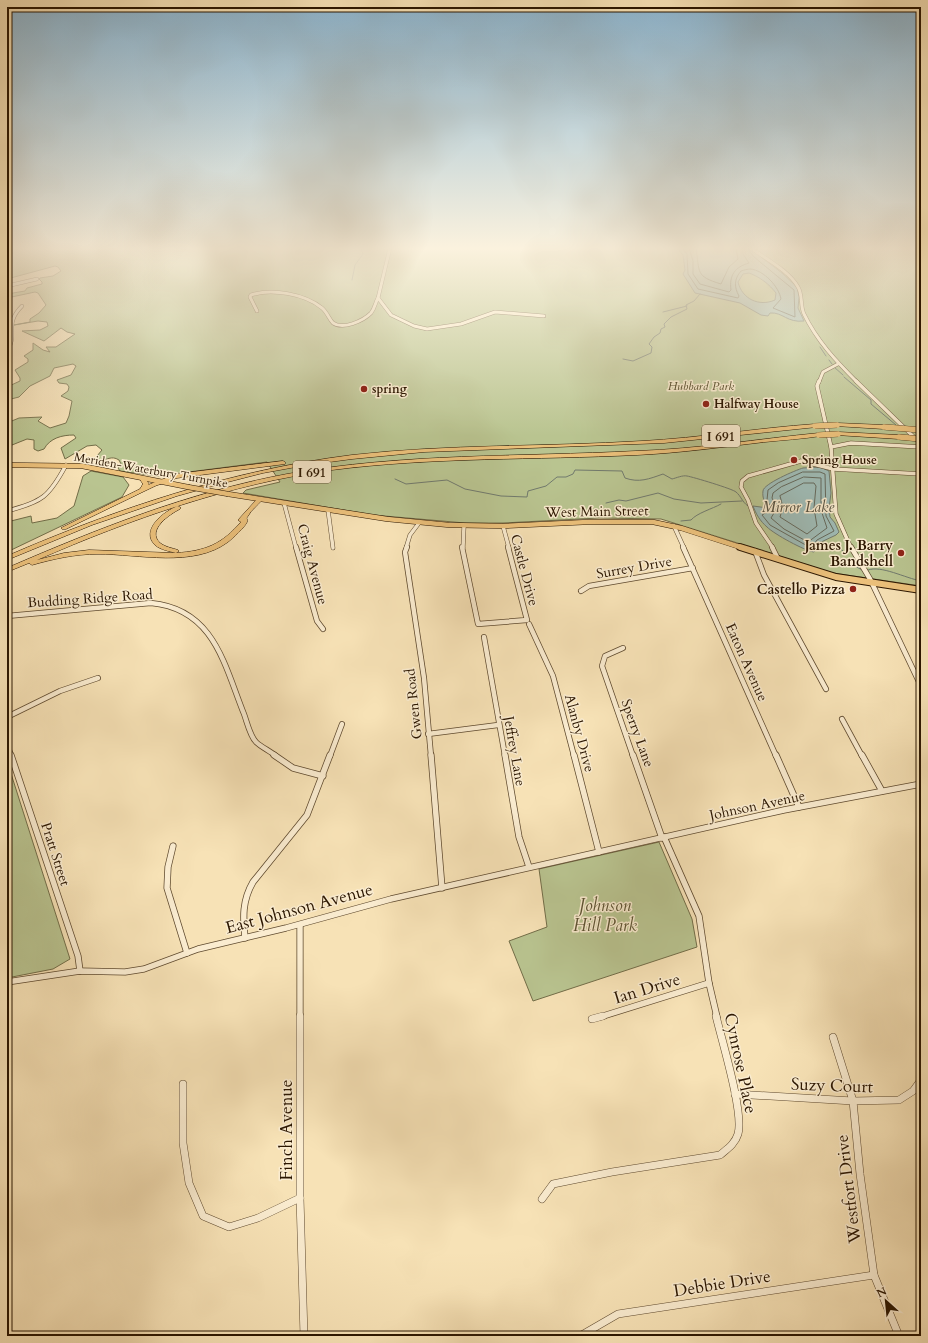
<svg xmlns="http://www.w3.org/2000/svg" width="928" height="1343" font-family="Cardo,serif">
<rect width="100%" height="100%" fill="#f7e2b6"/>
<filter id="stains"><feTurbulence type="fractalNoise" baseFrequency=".005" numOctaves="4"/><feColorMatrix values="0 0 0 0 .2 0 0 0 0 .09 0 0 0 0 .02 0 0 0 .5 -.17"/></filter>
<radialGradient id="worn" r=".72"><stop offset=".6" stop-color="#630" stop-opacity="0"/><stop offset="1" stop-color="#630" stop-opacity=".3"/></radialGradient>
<g fill="#b9c490" stroke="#726d48">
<path d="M7,248H921V586L833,573L661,519L599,518L503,523H465L373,515L243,493L246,490L280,482L267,462L157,476L120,471L118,468L121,464L119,460C111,455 107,460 99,462L97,456L102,450L96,445L87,446L65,459L61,448L76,438L74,435C62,435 50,438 44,449L38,451L34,449V440L27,439L7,447V423L19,418L42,417L38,421L50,428L66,423L69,416L72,401L61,396L68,391L69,387L67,384L59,383L57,380L71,375L76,366L73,364L54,368L50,376L30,386L19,397L7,400L10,395L7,392V387L20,381V378L15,370L28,362V359L24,356L33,350V343L43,350L50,352L46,347H56L75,334L67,332L61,328L44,341L22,331L40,330L48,326L47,322L38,321L14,325L30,322V319L39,313L46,305L38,293L35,292L7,298V294L25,291L27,288L42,284V282L39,279L40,278L53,276L61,271L58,267L55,266L7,279Z"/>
<path d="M91,471L123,477L129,485L122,497L7,552V522L31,516L32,523L57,518L74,506L83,476Z"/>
<path d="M7,761L70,959L53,969L7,978Z"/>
<path d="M659,842L692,919L697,947L533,1001L509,941L547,927L539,869Z"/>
</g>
<g fill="#9fbcb7" stroke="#717a6e" fill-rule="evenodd">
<path d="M677,248H749L782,273L797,287L799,297L798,308L804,321C787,323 783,312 770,313L768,316L761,315L740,303L695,293L683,274L685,270L683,255ZM749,273C760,277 769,284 776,293L775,300C759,307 742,299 738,282L743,274Z"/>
<path d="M803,468L820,467L829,471L831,493L829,508L830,517L835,523L839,532L836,535L819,543L814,552C805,551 774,534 767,527C760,521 756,514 753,506L768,508C765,503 762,498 763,491C763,484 796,470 803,468Z"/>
</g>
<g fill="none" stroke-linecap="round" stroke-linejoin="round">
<g stroke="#65695c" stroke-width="1">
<path d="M682,248L687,254L688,274L698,289L738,298L739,296C734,287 734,279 741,271C744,270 748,269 750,269C764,270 779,287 781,299L773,308L795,317L794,290L754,257L747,248"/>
<path d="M689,248L693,261V274L700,284L729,292L731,290C729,275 735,267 749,263L743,254L742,248"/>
<path d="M696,248C700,273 695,276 721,284L729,267L738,259L736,248"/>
<path d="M803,472H820L825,474L826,516L834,531L817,540L811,548L770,525L762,515L772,509L767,500L768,490L778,483Z"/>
<path d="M804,477L821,478V510L827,528L808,542L784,529L771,518L777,508L772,498L773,493L781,487Z"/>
<path d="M804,483H814L816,486L814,508L817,526L807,534L780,517L783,507L780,496Z"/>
</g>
<g stroke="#717a6e" stroke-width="1">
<path d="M352,280L355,265L363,254L361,248"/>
<path d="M663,312L687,306"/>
<path d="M820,347L826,356"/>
<path d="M623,359L633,361L651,353L652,347L649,344L654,337L660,333L661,329L665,327L664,324L671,317L687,309L686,305L694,301L700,294"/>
<path d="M829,360L832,364"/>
<path d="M834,367L843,375"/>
<path d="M844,377L871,400V404L896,425"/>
<path d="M917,449L921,455"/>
<path d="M395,479L406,484L447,480L465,489L501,496L527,497L528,491L546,486L557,477H566L573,474L575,470L622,471L625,478C639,483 649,479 663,474L672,479C676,478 683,475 687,476C693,477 733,489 736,492C741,496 742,502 748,506"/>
<path d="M606,503L619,500L626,501L658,493L674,499L701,503L742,501"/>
<path d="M681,521L691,520C697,513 712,509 721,504"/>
<path d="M821,542L842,550L846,554"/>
<path d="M855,566L862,570"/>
<path d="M868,570C881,565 905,578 921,581"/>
</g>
<defs>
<g id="minor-far4">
<path d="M390,248L378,298L391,315L414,326L427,329L461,324L495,312L544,316"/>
<path d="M751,248C766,259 789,271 798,287C803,295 800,306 804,314C817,341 836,361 857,382"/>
<path d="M7,286L37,279"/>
<path d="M257,311L250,297L251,295C272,288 305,294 322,308C327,312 329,319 333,323C343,330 363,321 371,313C375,308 375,303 378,298"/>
<path d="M7,351C19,334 3,325 22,306"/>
<path d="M819,382L823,372L838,364"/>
</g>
<g id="minor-far3">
<path d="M819,381L817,386L831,447L836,514L851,548"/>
<path d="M856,381L921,444"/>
<path d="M831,447L851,443L921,447"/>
<path d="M284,503L296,548"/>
<path d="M328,510L333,548"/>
<path d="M7,511C42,502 49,497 66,465"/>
<path d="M503,526L509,548"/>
<path d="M674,526L684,548"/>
<path d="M406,548L410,535L419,523"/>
<path d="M463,548L464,526"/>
<path d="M773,548L756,523L748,500L741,487L742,481L748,476L801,461L833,469L921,474"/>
</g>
<g id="minor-far2">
<path d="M296,547L317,621L323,629"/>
<path d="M407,547L405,552L424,678L431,756"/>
<path d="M462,547L478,624L527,620L508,547"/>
<path d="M683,547L776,756"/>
<path d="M772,547L778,559"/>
<path d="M851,547L870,579L921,686"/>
<path d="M755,551L764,575L826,689"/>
<path d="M581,591L589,586L693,568"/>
<path d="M7,616L151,603C214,609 224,664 244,714C247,722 250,736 256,742C261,747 270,751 276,756"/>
<path d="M529,624L553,676L574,756"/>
<path d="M484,637L505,756"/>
<path d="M623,648L605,656L602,666L633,756"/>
<path d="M7,717L60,691L98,678"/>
<path d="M842,719L862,756"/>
<path d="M428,734L498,725"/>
<path d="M7,744L11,756"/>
<path d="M330,756L342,724"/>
</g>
<g id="minor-far1">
<path d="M11,755L78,956L80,971"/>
<path d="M274,755L293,768L323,776"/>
<path d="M431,755L442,888"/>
<path d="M505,755L519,837L529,867"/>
<path d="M574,755L599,852"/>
<path d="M633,755L662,838"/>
<path d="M776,755L799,807"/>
<path d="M862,755L882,791"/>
<path d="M664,837L699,916L709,983L717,1017"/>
<path d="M173,846L168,867L167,888L187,953"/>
<path d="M300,925V1017"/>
<path d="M245,938C243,917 242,901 253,882L307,815L330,755"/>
<path d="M7,982L80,971L125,972L144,969L198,949L286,928L391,899L784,810L921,784"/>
<path d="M600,1017L709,983"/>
</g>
<g id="minor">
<path d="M300,1016V1198L304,1336"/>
<path d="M592,1019L603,1016"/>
<path d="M833,1037L853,1101L860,1174L874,1275L899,1336"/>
<path d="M183,1084V1143L189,1183L203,1216L229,1227L258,1218L300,1198"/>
<path d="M735,1094L853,1101L899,1100L913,1091L921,1080"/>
<path d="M542,1199L553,1184L612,1172L720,1155C727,1149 735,1144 738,1134C744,1113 722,1041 716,1016"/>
<path d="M580,1336L618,1314L874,1275"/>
</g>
<g id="major-far1">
<path d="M7,465L82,466L188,487"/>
<path d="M228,494L387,519L449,525L503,526L588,522H653L681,528L743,548"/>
</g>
<path id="major" d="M740,547L836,577L921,590"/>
<g id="highway">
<path d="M837,423L884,425L887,427L884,429L835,426L834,425Z"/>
<path d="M815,424L818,426L817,427L664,443L424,452L352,459L307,465L263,473L220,484L177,496L92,525L7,560V556C118,508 232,470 352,455C448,444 545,447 642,441C700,438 757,428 815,424Z"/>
<path d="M838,432L899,435L902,437L899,439L836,435V433Z"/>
<path d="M819,433L821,434V436C802,439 783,440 765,442C722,447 680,453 637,455C535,460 433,457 332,470C230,484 131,519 37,560L64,553L89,550L176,553C169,551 161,550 155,545C140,530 164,511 178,506L181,508L180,509C170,514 146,530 160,543C165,547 172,548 178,550L179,551L176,553C206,551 222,544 241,522L238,520L239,519L258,498H262V500C258,505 251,510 248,516C245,520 248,517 247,522C245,527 233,538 228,542C193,568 139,554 98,554C75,554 53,559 32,565L29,563L7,572V568C97,529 190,492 287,474C403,453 520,457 636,451C698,449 758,439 819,433Z"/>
<path d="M283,461L285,462V464L177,478L155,486L66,529H62L61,528L140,489L143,484L139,478L140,477H144L149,484L148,485L176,474Z"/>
</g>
</defs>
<use href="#minor-far4" stroke="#5e492e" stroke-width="4"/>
<use href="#minor-far3" stroke="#5e492e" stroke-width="4.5"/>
<use href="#minor-far2" stroke="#5e492e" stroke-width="6"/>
<use href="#minor-far1" stroke="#5e492e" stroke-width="7"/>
<use href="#minor" stroke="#5e492e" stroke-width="8"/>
<use href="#major-far1" stroke="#2b1600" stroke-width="5.5"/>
<use href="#major" stroke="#2b1600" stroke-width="8"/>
<use href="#highway" stroke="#2b1600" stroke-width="1"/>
<use href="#minor-far4" stroke="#faecd0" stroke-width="3"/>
<use href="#minor-far3" stroke="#faecd0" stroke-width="3.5"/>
<use href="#minor-far2" stroke="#faecd0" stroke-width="4.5"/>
<use href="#minor-far1" stroke="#faecd0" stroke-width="5.5"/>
<use href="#minor" stroke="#faecd0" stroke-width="7"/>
<use href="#major-far1" stroke="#ecc17b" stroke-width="4.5"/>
<use href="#major" stroke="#ecc17b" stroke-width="6"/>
<use href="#highway" fill="#ecc17b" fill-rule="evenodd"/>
<defs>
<path id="major-bridge" d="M188,487L228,494"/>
<g id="highway-bridge">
<path d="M815,426L837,425"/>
<path d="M884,427L921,430"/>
<path d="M819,435L838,434"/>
<path d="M899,437L921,439"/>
</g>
</defs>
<use href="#major-bridge" stroke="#2b1600" stroke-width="5.5" stroke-linecap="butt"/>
<use href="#highway-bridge" stroke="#2b1600" stroke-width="6" stroke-linecap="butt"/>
<use href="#major-bridge" stroke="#ecc17b" stroke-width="4.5"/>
<use href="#highway-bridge" stroke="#ecc17b" stroke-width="5.5"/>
</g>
<linearGradient id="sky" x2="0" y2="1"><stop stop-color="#8bb7d4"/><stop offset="0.57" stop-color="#fbf2de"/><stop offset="1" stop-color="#fbf2de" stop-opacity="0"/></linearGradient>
<rect width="928" height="436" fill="url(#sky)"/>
<g fill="#8f2418" stroke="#faecd0" stroke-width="1.5">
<circle cx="364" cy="389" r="4"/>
<circle cx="706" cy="404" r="4"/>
<circle cx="794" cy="460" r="4"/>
<circle cx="901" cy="553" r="4"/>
<circle cx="853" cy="589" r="4"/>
</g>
<g text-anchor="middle" stroke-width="3" stroke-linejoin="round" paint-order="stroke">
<g font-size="12" font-style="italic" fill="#5d5332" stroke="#faecd0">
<text x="701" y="390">Hubbard Park</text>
</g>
<g font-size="12" font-weight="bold" fill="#2b1600" stroke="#faecd0" text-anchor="start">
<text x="372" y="393">spring</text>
<text x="714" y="408">Halfway House</text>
<text x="802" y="464">Spring House</text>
</g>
<g font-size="12" fill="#2b1600" stroke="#faecd0">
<text transform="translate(151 470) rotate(10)" y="4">Meriden-Waterbury Turnpike</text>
</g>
<g fill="#faecd0" stroke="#69563e" stroke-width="1">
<rect x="702" y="425" width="38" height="22" rx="3"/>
<rect x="293" y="461" width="38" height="22" rx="3"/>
</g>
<g font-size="13" font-weight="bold" fill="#2b1600">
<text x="721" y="441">I 691</text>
<text x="312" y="477">I 691</text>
</g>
<g font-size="14" fill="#2b1600" stroke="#faecd0">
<text transform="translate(597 511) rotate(-1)" y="5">West Main Street</text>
<text transform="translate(313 564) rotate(75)" y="5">Craig Avenue</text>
<text transform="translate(634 567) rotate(-10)" y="5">Surrey Drive</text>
<text transform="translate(525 570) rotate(75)" y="5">Castle Drive</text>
<text transform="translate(90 598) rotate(-4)" y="5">Budding Ridge Road</text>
<text transform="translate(747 662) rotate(66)" y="5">Eaton Avenue</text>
<text transform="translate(413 704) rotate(-96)" y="5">Gwen Road</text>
<text transform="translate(580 733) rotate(75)" y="5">Alanby Drive</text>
<text transform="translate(638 733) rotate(70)" y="5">Sperry Lane</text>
<text transform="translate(515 751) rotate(80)" y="5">Jeffrey Lane</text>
<text transform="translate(757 805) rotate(-12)" y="5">Johnson Avenue</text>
<text transform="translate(56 854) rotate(72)" y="5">Pratt Street</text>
</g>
<g font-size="14" font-weight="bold" fill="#2b1600" stroke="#faecd0" text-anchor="end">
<text x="893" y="550">James J. Barry<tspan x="893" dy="16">Bandshell</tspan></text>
<text x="845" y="594">Castello Pizza</text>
</g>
<g font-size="15" font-style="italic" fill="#545040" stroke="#faecd0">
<text x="798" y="512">Mirror Lake</text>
</g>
<g font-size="17" font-style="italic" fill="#5d5332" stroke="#faecd0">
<text x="605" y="911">Johnson<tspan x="605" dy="20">Hill Park</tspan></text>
</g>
<g font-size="17" fill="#2b1600" stroke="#faecd0">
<text transform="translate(299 908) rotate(-15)" y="6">East Johnson Avenue</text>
<text transform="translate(647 988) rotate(-17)" y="6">Ian Drive</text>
<text transform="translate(741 1063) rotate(78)" y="6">Cynrose Place</text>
<text transform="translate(832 1085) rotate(2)" y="6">Suzy Court</text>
<text transform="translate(286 1130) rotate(-90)" y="6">Finch Avenue</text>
<text transform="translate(848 1189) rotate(-97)" y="6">Westfort Drive</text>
<text transform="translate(722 1283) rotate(-9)" y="6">Debbie Drive</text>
</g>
</g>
<rect width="928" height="1343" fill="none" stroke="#f7e2b6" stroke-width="24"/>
<rect x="8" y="8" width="912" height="1327" fill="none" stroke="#2b1600" stroke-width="2"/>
<rect x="12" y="12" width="904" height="1319" fill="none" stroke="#2b1600"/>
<g transform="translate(886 1301) rotate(333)" stroke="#faecd0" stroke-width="3" paint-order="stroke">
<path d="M0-3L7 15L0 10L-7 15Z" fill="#2b1600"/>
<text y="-6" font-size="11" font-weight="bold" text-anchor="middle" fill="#2b1600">N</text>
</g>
<rect width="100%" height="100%" filter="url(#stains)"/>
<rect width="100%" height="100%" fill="url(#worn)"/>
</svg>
